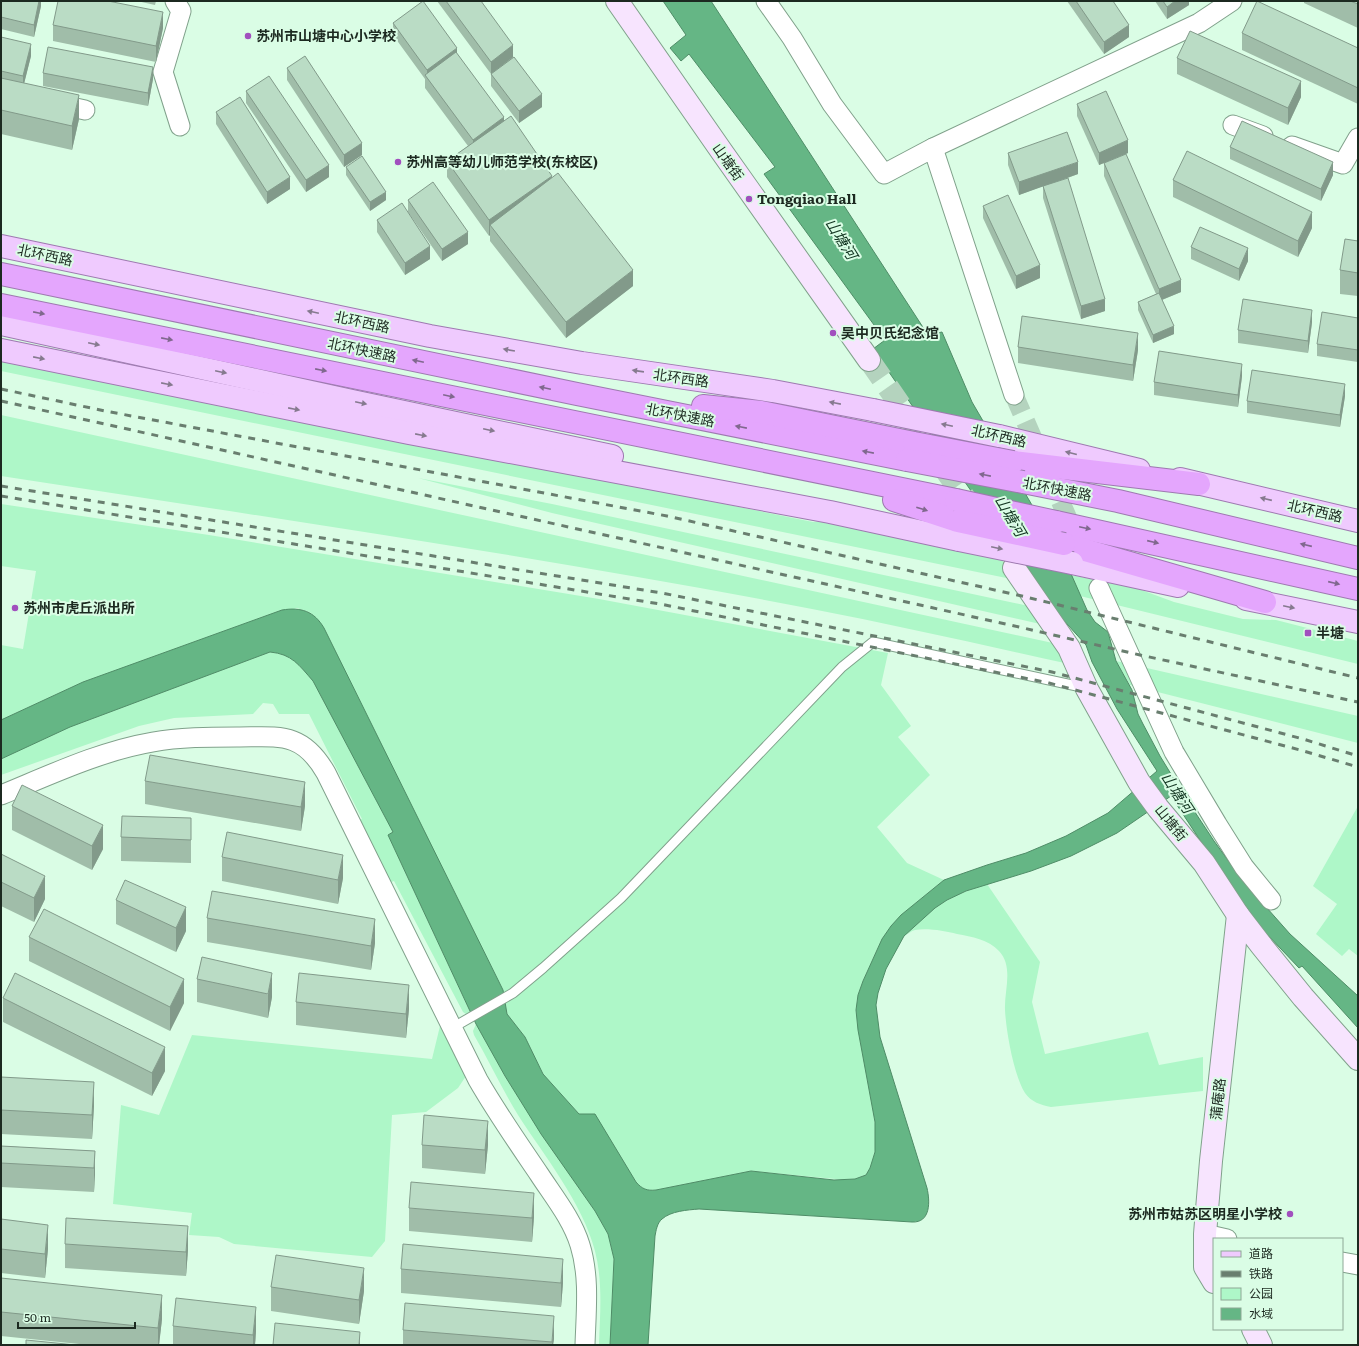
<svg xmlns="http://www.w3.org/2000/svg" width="1359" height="1346" font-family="Literata,'Noto Sans SC',serif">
<rect width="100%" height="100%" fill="#dafde5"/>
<g fill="#aef7c8">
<path d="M1,357L813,522L841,520L999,556L1016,580L1,371Z"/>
<path d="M1,415L1062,645L1074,665C987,646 900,626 812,609C543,557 272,518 1,476Z"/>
<path d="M418,478L552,504L1038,608L1049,626L552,513Z"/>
<path d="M1,504L209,535L599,599L888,653L881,685L911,726L898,737L930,775L877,827L907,863L944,880L916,903L876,952L863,981L858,995L857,1018L874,1111L876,1137L875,1152L870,1168L866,1175L855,1179L846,1180L751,1171L656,1190L650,1191L641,1188L579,1114L543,1074L525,1037L507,1014L503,990L311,613L297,608L83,682L1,720V645L23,649L36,571L1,566Z"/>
<path d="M1071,575L1136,588L1174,602L1243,619L1276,620L1358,641V664L1080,596Z"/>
<path d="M270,652C292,654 299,665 313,681L393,832L388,835L471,1014H466L463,1012L394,881L385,884L354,822L362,819L309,714H279L273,704L263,703L253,714L174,718L139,726L1,775V759L70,727Z"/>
<path d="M1116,661L1358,716V743L1130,685Z"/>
<path d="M1358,806V956L1349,949L1342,956L1316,934L1337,904L1313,886Z"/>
<path d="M987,884L1040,962L1032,1002L1045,1054L1148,1032L1159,1065L1203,1057V1091L1051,1107C1041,1105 1031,1102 1025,1093C1014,1076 1006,1031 1005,1010C1004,991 1014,967 999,951C988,939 972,937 957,934C945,931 928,928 915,930C911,931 908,934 904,936C918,924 931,909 947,900C959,893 973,889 987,884Z"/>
<path d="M476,1024L505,1076L595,1211L608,1234L614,1259L610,1345H599C600,1314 603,1282 595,1251C582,1202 545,1157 518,1115C502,1089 489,1061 474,1035L473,1031Z"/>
<path d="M440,1026L466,1076L458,1088L426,1112L392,1115L385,1241L372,1257L234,1244L219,1237L189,1235L192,1213L113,1204L121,1105L159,1115L192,1035L432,1059Z"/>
</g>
<path fill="#65b685" stroke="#4f8c67" d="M663,1H711L928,335L942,332L972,402L1068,567L1087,610L1095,622L1108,632L1116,661L1132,690L1138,714L1143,724L1160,756L1185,797L1214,841L1235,870L1259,899L1290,934L1358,996V1028L1302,966L1299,968L1263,930L1238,898L1171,796L1117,833L1071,856L1031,871L966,891L947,900L935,908L904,936L886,969L878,993L876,1005L880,1037L927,1188C930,1201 931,1223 912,1222L699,1209C687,1210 671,1211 662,1219C657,1223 656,1231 655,1236L648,1345H610L614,1259L608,1234L595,1211L541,1134L505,1076L476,1024L388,835L393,832L313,681C299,665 292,654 270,652L70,727L1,759V720L83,682L282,610C301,607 314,611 324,628L503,990L507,1014L525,1037L543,1074L579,1114H595L636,1182C642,1189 647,1191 656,1190L751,1171L834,1180L855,1179L866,1175L870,1168L875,1152V1122L858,1030L856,1010L858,995L863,981L882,939L891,926L901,915L944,880L987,865L1026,853L1066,836L1108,813L1157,771L1117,709L1092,662L1086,645L1030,583L1023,566L873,349L885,340L764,174L775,167L689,54L681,61L670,48L686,35Z"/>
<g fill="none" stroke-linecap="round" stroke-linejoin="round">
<path stroke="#b4d3be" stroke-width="19" stroke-dasharray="19 10" stroke-linecap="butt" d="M1014,395L1076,537"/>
<path stroke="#b4d3be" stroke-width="22" stroke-dasharray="22 11" stroke-linecap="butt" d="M869,360L976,514"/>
<defs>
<path id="lane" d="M452,1028L513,993L543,968L621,898L842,667L873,642L1086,688"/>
<g id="street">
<path d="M175,1L181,11L163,72L180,126"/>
<path d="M766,1L792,38L832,104L884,174L933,148L1014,395"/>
<path d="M53,103L85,110"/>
<path d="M1233,125L1263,136"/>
<path d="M1292,146L1343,164L1358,138"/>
<path d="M933,148L1199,23L1232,1"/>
<path d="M1099,588L1174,752L1217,824L1244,867L1271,900"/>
<path d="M1,795C50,775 100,751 153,742C179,737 210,737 237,737C279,737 302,731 326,773L478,1080C497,1113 518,1143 539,1174C554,1197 572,1219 580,1245C590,1277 586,1312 585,1345"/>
<path d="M1205,1234L1227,1239"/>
<path d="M1342,1262L1358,1265"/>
</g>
<g id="secondary">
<path d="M617,1L722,152L869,360"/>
<path d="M1014,568L1069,648L1087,689L1139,782L1158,808L1204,863L1238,915L1261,945L1303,997L1358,1059"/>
<path d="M1214,1282L1205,1267V1234L1211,1161L1238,915"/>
<path d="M1253,1329L1261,1345"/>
</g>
<g id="primary">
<path d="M1,246L430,336L582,363L773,391L873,410"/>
<path d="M1,324L352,401L612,456"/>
<path d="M1,350L409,433L830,512L959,540"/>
<path d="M999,436L1139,470"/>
<path d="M1180,479L1358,521"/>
<path d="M1072,563L1178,586"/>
<path d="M1246,599L1358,622"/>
</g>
<g id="highway">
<path d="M1,274L577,394L907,460"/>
<path d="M1,305L956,500"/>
<path d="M703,406L761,412L914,443"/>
<path d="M1013,462L1199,484"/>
<path d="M1023,482L1118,501L1358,558"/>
<path d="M894,500L958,521"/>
<path d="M1056,522L1358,589"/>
<path d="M1064,544L1265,602"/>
</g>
</defs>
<use href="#lane" stroke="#80a18b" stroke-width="11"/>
<use href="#street" stroke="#80a18b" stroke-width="21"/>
<use href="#secondary" stroke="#80a18b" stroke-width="24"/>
<use href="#primary" stroke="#9e7ab0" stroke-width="24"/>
<use href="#highway" stroke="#9e7ab0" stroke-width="24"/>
<use href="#lane" stroke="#fff" stroke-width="9"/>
<use href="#street" stroke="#fff" stroke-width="19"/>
<use href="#secondary" stroke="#f7e4fe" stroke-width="22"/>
<use href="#primary" stroke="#efcafe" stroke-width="22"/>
<use href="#highway" stroke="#e4a6fd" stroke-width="22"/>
<g stroke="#697e6f" stroke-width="3" stroke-dasharray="7 7" stroke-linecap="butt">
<path d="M1,389L105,411L667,516L1026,597L1358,678"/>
<path d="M1,401L1019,627L1140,655L1358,702"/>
<path d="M1,486L662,593L1052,672L1303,739L1358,756"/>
<path d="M1,496L660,604L1049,683L1300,750L1358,767"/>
</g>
<defs>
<g id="primary-bridge">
<path d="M873,410L999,436"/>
<path d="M959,540L1072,563"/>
</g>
<g id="highway-bridge">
<path d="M914,443L1013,462"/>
<path d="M907,460L1023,482"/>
<path d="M956,500L1056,522"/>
<path d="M958,521L1064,544"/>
</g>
</defs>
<use href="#primary-bridge" stroke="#9e7ab0" stroke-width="24" stroke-linecap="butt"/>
<use href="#highway-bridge" stroke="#9e7ab0" stroke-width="24" stroke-linecap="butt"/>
<use href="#primary-bridge" stroke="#efcafe" stroke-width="22"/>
<use href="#highway-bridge" stroke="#e4a6fd" stroke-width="22"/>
</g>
<g fill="#a0bda9">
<path d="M1,1H41V6L34,37L1,29Z"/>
<path d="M137,1H156L155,5Z"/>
<path d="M437,1H481L542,107L519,123L491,86V74Z"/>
<path d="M1067,1H1113L1129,37L1104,54Z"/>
<path d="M1155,1H1189V5L1167,19Z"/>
<path d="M1304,1H1358V28L1304,3Z"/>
<path d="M393,23L457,54L504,121L552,177L633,286L566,338L490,241V235L489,236L447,177V161L468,146L425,88V79L393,35Z"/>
<path d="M53,25L163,28L156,62L53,41Z"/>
<path d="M1242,33L1358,48V104L1242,50Z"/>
<path d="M1,37L31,56L24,83L79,119L72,150L1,134Z"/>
<path d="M1177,58L1301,97L1288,125L1177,74Z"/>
<path d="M287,68L362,155L344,167L287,80Z"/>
<path d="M43,73L153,79L148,106L43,86Z"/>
<path d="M246,91L329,177L306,192L246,103Z"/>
<path d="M1077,104L1128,153L1099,165L1077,116Z"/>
<path d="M216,112L290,189L267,204L216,124Z"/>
<path d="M1230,147L1333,175L1321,201L1230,159Z"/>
<path d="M1008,153L1078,174L1057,182L1105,311L1081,319L1043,198V186L1019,195L1008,165Z"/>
<path d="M1104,163L1181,292L1162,300L1174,334L1153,343L1138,310V302L1156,294L1104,176Z"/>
<path d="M346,167L386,200L370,211L346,175Z"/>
<path d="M1173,180L1312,228L1298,257L1173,197Z"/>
<path d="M1358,190V217H1357V193Z"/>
<path d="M408,200L468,244L442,261L408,212Z"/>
<path d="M983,206L1040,278L1016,289L983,218Z"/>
<path d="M377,220L430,259L405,275L377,232Z"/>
<path d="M1358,241V296L1340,294V270Z"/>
<path d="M1191,247L1248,261L1239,281L1191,259Z"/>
<path d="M1358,318V362L1317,356V344Z"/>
<path d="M1312,322L1308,353L1238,343V330Z"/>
<path d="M1018,347L1138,350L1133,381L1018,363Z"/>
<path d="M1242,376L1238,407L1154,395V382Z"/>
<path d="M1345,396L1340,427L1247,413V401Z"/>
<path d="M145,781L305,806L301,831L145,804Z"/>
<path d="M12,806L103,849L92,870L12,830Z"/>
<path d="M191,818V863L121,861V837Z"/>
<path d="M1,854L45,899L34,922L1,906Z"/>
<path d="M222,857L343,878L338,904L222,881Z"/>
<path d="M116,900L186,931L176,952L116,924Z"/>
<path d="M207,918L375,943L371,970L207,942Z"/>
<path d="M29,937L184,1003L170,1031L29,961Z"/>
<path d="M202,957L272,997L268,1018L197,1002V979Z"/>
<path d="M3,998L165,1071L152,1096L3,1022Z"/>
<path d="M296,1002L409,1009L406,1038L296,1025Z"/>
<path d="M1,1077L94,1106L92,1139L1,1134Z"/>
<path d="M422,1145H488L485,1174L422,1168Z"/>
<path d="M1,1146L95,1151L94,1192L1,1187Z"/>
<path d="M409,1208L534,1217L532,1242L409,1231Z"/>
<path d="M1,1219L48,1249L45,1278L1,1273Z"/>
<path d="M65,1244L188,1250L186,1276L65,1268Z"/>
<path d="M401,1269L563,1283L561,1307L401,1293Z"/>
<path d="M1,1278L162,1319L159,1345H89L1,1336Z"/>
<path d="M271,1287L364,1291L359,1324L271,1311Z"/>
<path d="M173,1326L256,1331L255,1345H173Z"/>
<path d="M403,1330L554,1339L553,1345H403Z"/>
</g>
<g fill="#829a8a">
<path d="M39,1H41V6L34,37V25Z"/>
<path d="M1175,1H1189V5L1167,19V7Z"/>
<path d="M163,12V28L156,62V46Z"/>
<path d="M1129,25V37L1104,54V42Z"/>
<path d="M31,44V56L23,88V76Z"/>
<path d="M513,45V57L491,74V62Z"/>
<path d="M457,48V60L427,78V70Z"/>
<path d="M153,67V79L148,106V93Z"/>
<path d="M1301,81V97L1288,125V108Z"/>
<path d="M542,94V107L519,123V111Z"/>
<path d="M79,95V119L72,150V126Z"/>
<path d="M504,117V129L473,152V140Z"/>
<path d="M1128,140V153L1099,165V153Z"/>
<path d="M362,143V155L344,167V155Z"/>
<path d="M1078,162V174L1019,195V182Z"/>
<path d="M1333,162V175L1321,201V189Z"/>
<path d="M329,165V177L306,192V180Z"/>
<path d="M552,176V192L490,225V235L489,236V220Z"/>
<path d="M290,177V189L267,204V192Z"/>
<path d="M386,192V200L370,211V202Z"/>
<path d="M1312,212V228L1298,257V241Z"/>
<path d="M468,232V244L442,261V249Z"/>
<path d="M430,246V259L405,275V263Z"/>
<path d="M1248,248V261L1239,281V269Z"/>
<path d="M1040,265V278L1016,289V276Z"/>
<path d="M633,270V286L566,338V322Z"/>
<path d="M1181,280V292L1159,301V289Z"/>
<path d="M1105,299V311L1081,319V306Z"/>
<path d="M1312,310V322L1308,353V341Z"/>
<path d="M1174,326V334L1153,343V335Z"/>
<path d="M1138,333V350L1133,381V365Z"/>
<path d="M1242,364V376L1238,407V395Z"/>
<path d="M1345,384V396L1340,427V415Z"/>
<path d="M305,782V806L301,831V807Z"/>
<path d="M103,825V849L92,870V846Z"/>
<path d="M343,855V878L338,904V880Z"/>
<path d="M45,876V899L34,922V898Z"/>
<path d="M186,907V931L176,952V928Z"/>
<path d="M375,919V943L371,970V946Z"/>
<path d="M272,973V997L268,1018V994Z"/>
<path d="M184,979V1003L170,1031V1007Z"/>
<path d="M409,985V1009L406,1038V1014Z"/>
<path d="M165,1047V1071L152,1096V1073Z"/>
<path d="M94,1082V1106L92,1139V1115Z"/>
<path d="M488,1121V1145L485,1174V1150Z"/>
<path d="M95,1151V1175L94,1192V1168Z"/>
<path d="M534,1193V1217L532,1242V1218Z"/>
<path d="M48,1225V1249L45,1278V1254Z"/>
<path d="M188,1226V1250L186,1276V1252Z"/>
<path d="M563,1259V1283L561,1307V1283Z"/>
<path d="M364,1268V1291L359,1324V1300Z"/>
<path d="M162,1295V1319L159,1345H158V1328Z"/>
<path d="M256,1307V1331L255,1345H253V1335Z"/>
<path d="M554,1316V1339L553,1345H552Z"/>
<path d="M360,1332V1345H359Z"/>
</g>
<g fill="#badcc5" stroke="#829a8a">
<path d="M1,1H39L34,25L1,17Z"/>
<path d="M58,1H108L163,12L156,46L53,25Z"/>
<path d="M423,1L457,48L427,70L393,23Z"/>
<path d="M446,1H481L513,45L491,62Z"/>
<path d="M1076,1H1113L1129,25L1104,42Z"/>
<path d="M1163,1H1175L1167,7Z"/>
<path d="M1257,1L1358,48V88L1242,33Z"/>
<path d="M1350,1H1358V4Z"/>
<path d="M1190,31L1301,81L1288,108L1177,58Z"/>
<path d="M1,37L31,44L23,76L1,71Z"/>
<path d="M48,47L153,67L148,93L43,73Z"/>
<path d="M456,52L504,117L473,140L425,75Z"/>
<path d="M305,56L362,143L344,155L287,68Z"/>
<path d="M514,57L542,94L519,111L491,74Z"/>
<path d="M269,76L329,165L306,180L246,91Z"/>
<path d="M1,78L79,95L72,126L1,110Z"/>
<path d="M1106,91L1128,140L1099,153L1077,104Z"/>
<path d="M240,97L290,177L267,192L216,112Z"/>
<path d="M511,116L552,176L489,220L447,161Z"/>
<path d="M1242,121L1333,162L1321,189L1230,147Z"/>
<path d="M1067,132L1078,162L1019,182L1008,153Z"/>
<path d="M1187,151L1312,212L1298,241L1173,180Z"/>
<path d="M1126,154L1181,280L1159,289L1104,163Z"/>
<path d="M362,156L386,192L370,202L346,167Z"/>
<path d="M558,173L633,270L566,322L490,225Z"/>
<path d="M1068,178L1105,299L1081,306L1043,186Z"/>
<path d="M433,182L468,232L442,249L408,200Z"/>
<path d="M1008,195L1040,265L1016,276L983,206Z"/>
<path d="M402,203L430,246L405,263L377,220Z"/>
<path d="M1200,227L1248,248L1239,269L1191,247Z"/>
<path d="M1345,239L1358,241V273L1340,270Z"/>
<path d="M1159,293L1174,326L1153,335L1138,302Z"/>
<path d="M1243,299L1312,310L1308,341L1238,330Z"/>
<path d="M1322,312L1358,318V350L1317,344Z"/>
<path d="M1022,316L1138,333L1133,365L1018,347Z"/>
<path d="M1159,351L1242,364L1238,395L1154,382Z"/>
<path d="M1252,370L1345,384L1340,415L1247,401Z"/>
<path d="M150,755L305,782L301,807L145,781Z"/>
<path d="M22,785L103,825L92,846L12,806Z"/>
<path d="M122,816L191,818V840L121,837Z"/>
<path d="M227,832L343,855L338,880L222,857Z"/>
<path d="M1,854L45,876L34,898L1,882Z"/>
<path d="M125,880L186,907L176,928L116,900Z"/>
<path d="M212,891L375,919L371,946L207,918Z"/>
<path d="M44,909L184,979L170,1007L29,937Z"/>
<path d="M202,957L272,973L268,994L197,979Z"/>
<path d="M15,973L165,1047L152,1073L3,998Z"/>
<path d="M299,973L409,985L406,1014L296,1002Z"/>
<path d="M1,1077L94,1082L92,1115L1,1110Z"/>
<path d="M424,1115L488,1121L485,1150L422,1145Z"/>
<path d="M1,1146L95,1151L94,1168L1,1163Z"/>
<path d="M411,1182L534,1193L532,1218L409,1208Z"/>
<path d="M66,1218L188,1226L186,1252L65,1244Z"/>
<path d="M1,1219L48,1225L45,1254L1,1249Z"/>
<path d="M403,1244L563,1259L561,1283L401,1269Z"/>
<path d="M276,1255L364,1268L359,1300L271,1287Z"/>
<path d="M1,1278L162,1295L158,1328L1,1312Z"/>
<path d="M176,1298L256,1307L253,1335L173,1326Z"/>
<path d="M405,1303L554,1316L552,1342L403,1330Z"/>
<path d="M275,1323L360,1332L359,1345H273Z"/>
<path d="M26,1340L76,1345H26Z"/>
</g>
<defs><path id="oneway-solid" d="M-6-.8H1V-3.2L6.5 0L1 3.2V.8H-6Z"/></defs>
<g fill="#867a8f">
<use href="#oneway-solid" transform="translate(313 312) rotate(-168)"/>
<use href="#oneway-solid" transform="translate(94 344) rotate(12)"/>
<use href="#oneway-solid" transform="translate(509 350) rotate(-170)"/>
<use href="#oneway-solid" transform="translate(39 358) rotate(11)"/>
<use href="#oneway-solid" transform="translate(638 371) rotate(-172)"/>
<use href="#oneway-solid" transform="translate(221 372) rotate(12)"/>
<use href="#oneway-solid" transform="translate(167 384) rotate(11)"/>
<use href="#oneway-solid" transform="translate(361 403) rotate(12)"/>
<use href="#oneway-solid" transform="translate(835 403) rotate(-169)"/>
<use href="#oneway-solid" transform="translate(294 409) rotate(11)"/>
<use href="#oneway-solid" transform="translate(947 425) rotate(-168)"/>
<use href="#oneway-solid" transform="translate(489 430) rotate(12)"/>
<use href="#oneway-solid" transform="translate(421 435) rotate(11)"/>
<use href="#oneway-solid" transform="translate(1071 453) rotate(-166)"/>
<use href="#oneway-solid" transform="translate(1266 499) rotate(-167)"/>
<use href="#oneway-solid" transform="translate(997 548) rotate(12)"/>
<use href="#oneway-solid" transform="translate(1289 607) rotate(12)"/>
</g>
<g fill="#80688e">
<use href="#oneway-solid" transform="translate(39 313) rotate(11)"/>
<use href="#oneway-solid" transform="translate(167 339) rotate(11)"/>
<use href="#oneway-solid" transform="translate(418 361) rotate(-168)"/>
<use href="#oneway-solid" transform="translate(321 370) rotate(11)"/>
<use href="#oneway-solid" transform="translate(545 388) rotate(-168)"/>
<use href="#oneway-solid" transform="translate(449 396) rotate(12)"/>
<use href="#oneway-solid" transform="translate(741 427) rotate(-169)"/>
<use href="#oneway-solid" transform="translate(868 452) rotate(-169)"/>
<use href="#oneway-solid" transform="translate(985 475) rotate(-169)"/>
<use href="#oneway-solid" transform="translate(922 509) rotate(18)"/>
<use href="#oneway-solid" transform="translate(1085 528) rotate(12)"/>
<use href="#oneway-solid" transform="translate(1153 542) rotate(13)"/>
<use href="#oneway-solid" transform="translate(1306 545) rotate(-167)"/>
<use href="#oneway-solid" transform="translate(1334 583) rotate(13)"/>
</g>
<g fill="#a14fbe" stroke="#dafde5" stroke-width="1.5">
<circle cx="248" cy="36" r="4"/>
<circle cx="398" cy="162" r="4"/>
<circle cx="749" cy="199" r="4"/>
<circle cx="833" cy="333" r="4"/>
<circle cx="15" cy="608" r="4"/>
<rect x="1304" y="629" width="8" height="8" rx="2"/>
<circle cx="1290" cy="1214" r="4"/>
</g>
<g text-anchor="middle" stroke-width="4" stroke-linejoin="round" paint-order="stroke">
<g font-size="14" font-weight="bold" fill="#1c2920" stroke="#dafde5" text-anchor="start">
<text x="256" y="41">苏州市山塘中心小学校</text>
<text x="406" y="167">苏州高等幼儿师范学校(东校区)</text>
<text x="757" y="204">Tongqiao Hall</text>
<text x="841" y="338">吴中贝氏纪念馆</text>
<text x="23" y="613">苏州市虎丘派出所</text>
<text x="1316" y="638">半塘</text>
<text x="1282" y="1219" text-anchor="end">苏州市姑苏区明星小学校</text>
</g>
<g font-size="14" fill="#1c2920" stroke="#dafde5">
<text transform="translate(728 162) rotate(55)" y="5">山塘街</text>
<text transform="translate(45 255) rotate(12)" y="5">北环西路</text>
<text transform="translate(362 322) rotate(12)" y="5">北环西路</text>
<text transform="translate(362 350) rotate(12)" y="5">北环快速路</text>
<text transform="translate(681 378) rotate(8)" y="5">北环西路</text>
<text transform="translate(680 415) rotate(11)" y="5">北环快速路</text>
<text transform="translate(999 436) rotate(13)" y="5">北环西路</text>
<text transform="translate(1057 489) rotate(11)" y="5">北环快速路</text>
<text transform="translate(1315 511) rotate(13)" y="5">北环西路</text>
<text transform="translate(1171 823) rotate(51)" y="5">山塘街</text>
<text transform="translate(1218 1099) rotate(-84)" y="5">蒲庵路</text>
</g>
<g font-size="15" font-style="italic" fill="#133622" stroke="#dafde5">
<text transform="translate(841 239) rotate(58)" y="5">山塘河</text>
<text transform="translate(1010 516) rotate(59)" y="5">山塘河</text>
<text transform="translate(1177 793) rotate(57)" y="5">山塘河</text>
</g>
</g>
<rect width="1359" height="1346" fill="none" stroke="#1c2920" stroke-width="4"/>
<rect x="1213" y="1238" width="130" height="92" fill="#dafde5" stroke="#8ea896"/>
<rect x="1221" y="1251" width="20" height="6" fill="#efcafe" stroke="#8ea896"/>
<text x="1249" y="1258" font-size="12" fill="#1c2920">道路</text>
<rect x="1221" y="1271" width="20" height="6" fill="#697e6f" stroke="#8ea896"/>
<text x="1249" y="1278" font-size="12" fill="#1c2920">铁路</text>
<rect x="1221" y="1288" width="20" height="12" fill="#aef7c8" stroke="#8ea896"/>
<text x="1249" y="1298" font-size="12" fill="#1c2920">公园</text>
<rect x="1221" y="1308" width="20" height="12" fill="#65b685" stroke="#8ea896"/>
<text x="1249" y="1318" font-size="12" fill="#1c2920">水域</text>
<path d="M18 1322v6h117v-6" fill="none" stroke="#1c2920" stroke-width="2"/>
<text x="24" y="1322" font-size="12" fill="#1c2920" stroke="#dafde5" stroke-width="3" paint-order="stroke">50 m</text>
</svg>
